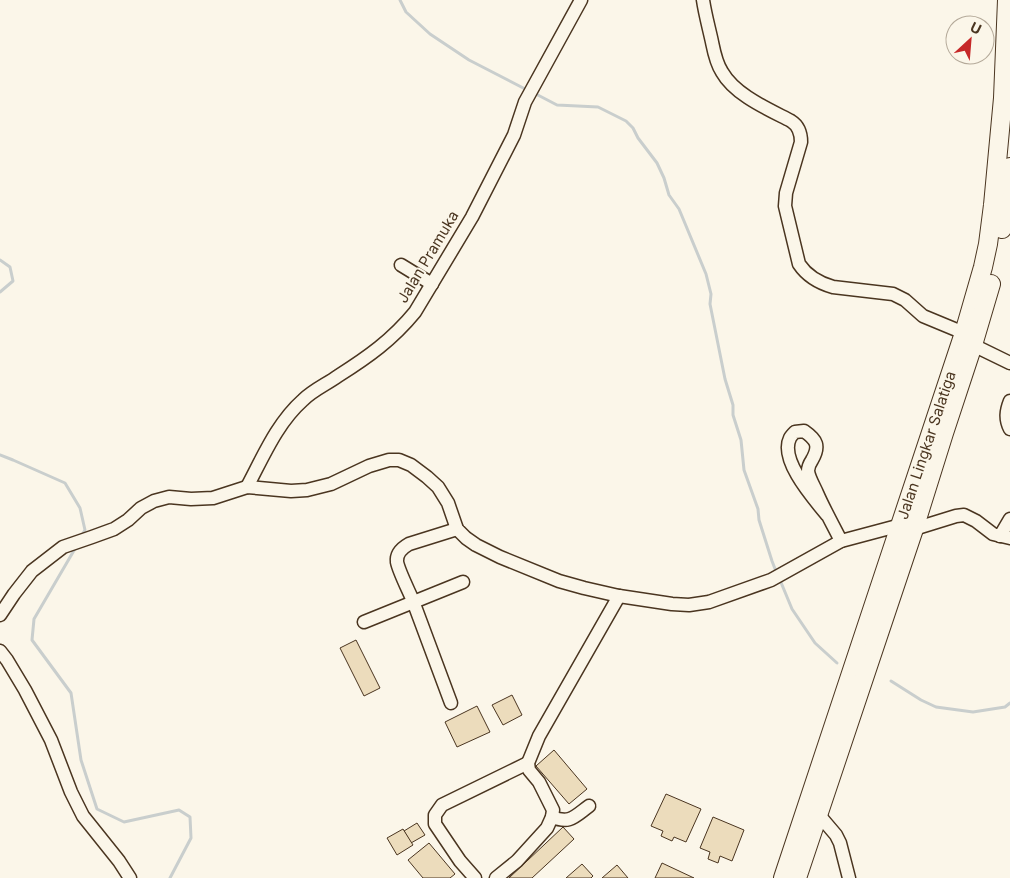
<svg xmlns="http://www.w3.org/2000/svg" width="1010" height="878" font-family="Inter,sans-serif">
<rect width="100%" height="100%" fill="#fbf6e9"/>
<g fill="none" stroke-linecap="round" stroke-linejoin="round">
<g stroke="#c9cecd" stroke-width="3">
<path d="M400,0L406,12L430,34L469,60L529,91"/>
<path d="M534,93L557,105L598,107L626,121L633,128L638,138L657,163L664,178L669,195L679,209L706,274L711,294L710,304L725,379L733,405V415L741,440L744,470L758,509L759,520L772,561L777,574"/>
<path d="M0,260L10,267L13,281L0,292"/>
<path d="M0,455L13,460L65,483L80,508L85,530L82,535"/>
<path d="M76,547L34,619L32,640L71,693L81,760L97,809L124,822L179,810L190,817L191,838L170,878"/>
<path d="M780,580L792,609L815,643L837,663"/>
<path d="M891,681L921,700L936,707L973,712L1005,707L1010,703"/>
</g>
</g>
<g fill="#ecdcbc" stroke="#4a3520">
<path d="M356,640L380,688L364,696L340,648Z"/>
<path d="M512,695L522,715L503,725L492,705Z"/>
<path d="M477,706L490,732L457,747L445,722Z"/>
<path d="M554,750L587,789L569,804L536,766Z"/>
<path d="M666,794L701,809L686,842L674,837L672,841L661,836L663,831L651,826Z"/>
<path d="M713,817L744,830L732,861L720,856L718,863L708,859L710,852L700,848Z"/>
<path d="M417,823L425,835L411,843L404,831Z"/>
<path d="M563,827L574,839L532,878H509Z"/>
<path d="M403,829L413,845L397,855L387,838Z"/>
<path d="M429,843L455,874L450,878H423L408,860Z"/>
<path d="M662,863L694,878H655Z"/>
<path d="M582,864L593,876L591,878H566Z"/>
<path d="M617,865L628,878H602Z"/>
</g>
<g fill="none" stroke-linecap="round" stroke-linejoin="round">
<defs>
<g id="minor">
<path d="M703,0C705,14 709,28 712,42C714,52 716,63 722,72C735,95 768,109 791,121C799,126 801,133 801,142L786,193L785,206L799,264C807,276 819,283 833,287L893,294L905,300L923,316L964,333"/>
<path d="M401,265L432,284"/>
<path d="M973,345L1010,363"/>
<path d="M1010,401C1006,411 1005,419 1010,429"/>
<path d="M247,487C263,457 277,423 303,400C313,390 327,384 338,376C368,357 392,340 415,312L472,217L514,135L525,102L581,0"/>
<path d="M827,515C814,499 779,460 790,438C791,436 793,434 795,432L804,431C817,440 820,446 812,460C810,463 808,467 808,471C809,478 814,486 817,493C824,509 833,525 841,541"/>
<path d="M1000,536L1010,519"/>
<path d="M0,615L14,594L32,571L63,547L92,537L114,529L128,520L141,508L154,501L169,497L191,499L213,498L247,487L291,491L307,490L331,484L369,466L389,460H399L411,465L427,477L438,487L448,503L457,529L466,538L476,545L500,557L559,581L584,588L619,596L672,604L689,605L709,602L771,580L841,541L901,525L914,529L956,516L964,515L976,521L993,534L1010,538"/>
<path d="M364,622L463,582"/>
<path d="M0,651L7,660L25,690L51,740L71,792L83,816L119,861L130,878"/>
<path d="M451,703C438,669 426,635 413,601C409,591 399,572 397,562C396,554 402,548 409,544L457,529"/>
<path d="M819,815L836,835L840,843L849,878"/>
<path d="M552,817C570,824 574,817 589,806"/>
<path d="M475,878L460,861L435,824V815L442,805L528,763"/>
<path d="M496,878L517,861L547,828L552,817L553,810L539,782L529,770L528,763L539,736L619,596"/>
</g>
<g id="highway">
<path d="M1002,229L1010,167"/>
<path id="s1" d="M783,878L964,333L983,267L988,244L993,205L1003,98L1007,0"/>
<path d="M797,878L914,529L944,433L973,345L991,284"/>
</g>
</defs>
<use href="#minor" stroke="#4a3520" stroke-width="15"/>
<use href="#highway" stroke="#4a3520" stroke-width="20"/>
<use href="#minor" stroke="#fbf6e9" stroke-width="12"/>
<use href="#highway" stroke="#fbf6e9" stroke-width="18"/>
</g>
<g text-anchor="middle" stroke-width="4" stroke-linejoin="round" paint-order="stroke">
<g font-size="15" fill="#4a3520" stroke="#fbf6e9">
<text transform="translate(428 257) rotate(-59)" y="5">Jalan Pramuka</text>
<text dy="5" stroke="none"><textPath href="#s1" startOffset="456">Jalan Lingkar Salatiga</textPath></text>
</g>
</g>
<g transform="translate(970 40) rotate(26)"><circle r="24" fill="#fbf6e9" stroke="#b4a999"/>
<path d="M0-4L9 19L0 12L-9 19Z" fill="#c62828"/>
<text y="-8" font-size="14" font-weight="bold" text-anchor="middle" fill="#4a3520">U</text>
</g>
</svg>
